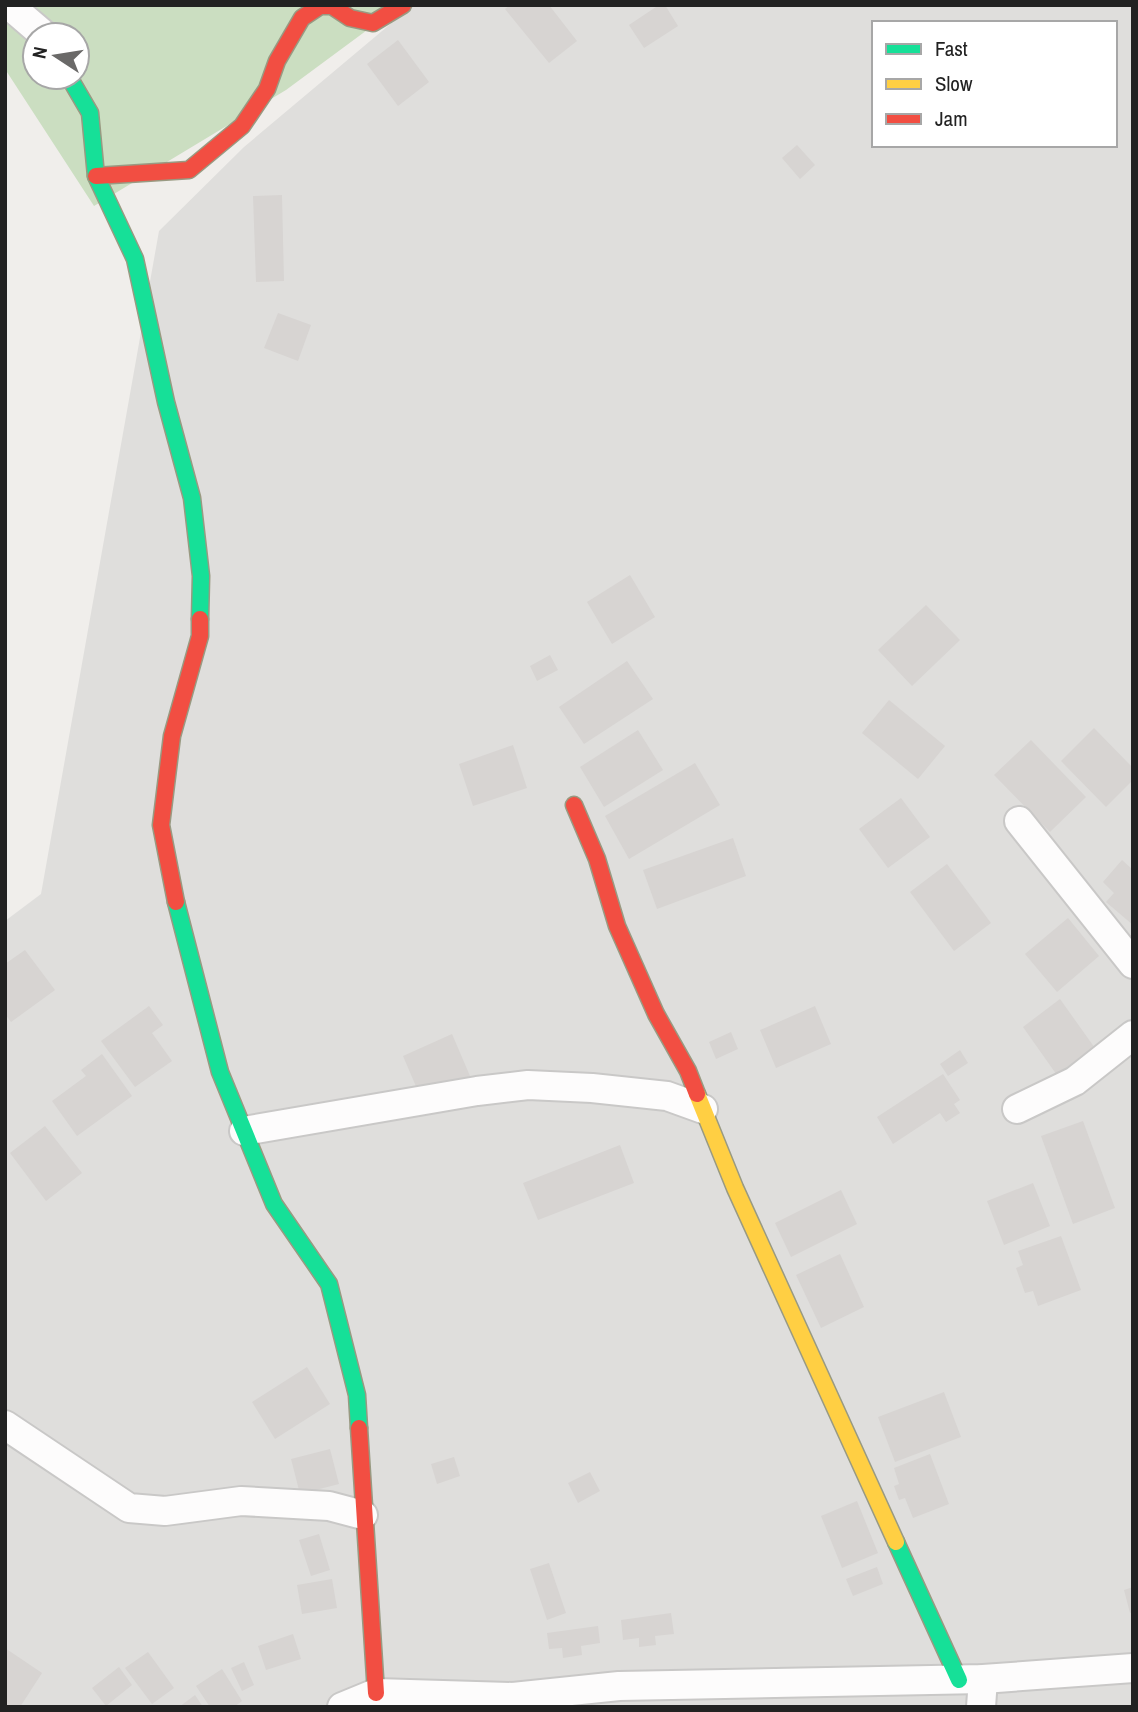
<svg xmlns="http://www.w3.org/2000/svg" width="1138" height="1712" font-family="'Archivo Narrow',sans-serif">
<rect width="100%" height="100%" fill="#f0eeeb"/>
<path fill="#dfdedc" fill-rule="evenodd" d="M413,5H1133V1707H5V921L41,894L159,231L244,147ZM874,23H1115V145H874Z"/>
<path fill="#cbdec1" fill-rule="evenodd" d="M5,5H401L286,90L94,206L5,69ZM35,35H77V77H35Z"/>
<g fill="#d7d4d2">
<path d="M510,5H549L577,41L549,63L505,9Z"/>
<path d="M659,5H665L678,26L644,48L629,25Z"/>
<path d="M398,40L429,82L398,106L367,64Z"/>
<path d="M797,145L815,165L800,179L782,158Z"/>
<path d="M282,195L284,281L256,282L253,196Z"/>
<path d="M278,313L311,325L298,361L264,348Z"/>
<path d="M630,575L655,617L612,644L587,602Z"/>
<path d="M926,605L960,640L912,686L878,650Z"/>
<path d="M550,655L558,670L537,681L530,666Z"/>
<path d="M627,661L653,699L584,744L559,707Z"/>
<path d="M889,700L945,746L918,779L862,733Z"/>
<path d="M1094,728L1133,768V780L1106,807L1061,761Z"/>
<path d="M638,730L663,770L604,807L580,767Z"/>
<path d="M1031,740L1086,797L1050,832L994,775Z"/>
<path d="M513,745L527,788L473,806L459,764Z"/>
<path d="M695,763L720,805L629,859L605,816Z"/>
<path d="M901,798L930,837L888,868L859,829Z"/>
<path d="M733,838L746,876L657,909L643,870Z"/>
<path d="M1122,860L1133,870V925L1106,902L1114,893L1103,882Z"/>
<path d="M947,864L991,923L954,951L910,892Z"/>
<path d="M1068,918L1099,956L1057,992L1025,954Z"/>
<path d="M25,950L55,990L11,1022L5,1014V964Z"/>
<path d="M1060,999L1097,1051L1059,1078L1023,1027Z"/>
<path d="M149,1006L163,1025L152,1033L172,1061L135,1087L101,1041Z"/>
<path d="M815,1006L831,1044L776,1068L760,1030Z"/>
<path d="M731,1032L738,1049L716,1059L709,1042Z"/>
<path d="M452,1034L470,1076L421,1098L403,1056Z"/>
<path d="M960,1050L968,1063L948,1076L940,1064Z"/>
<path d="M102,1054L132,1096L77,1136L52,1101L86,1076L81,1070Z"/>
<path d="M943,1074L960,1100L954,1104L960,1113L946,1122L940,1113L893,1144L877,1117Z"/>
<path d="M1083,1121L1115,1208L1073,1224L1041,1136Z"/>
<path d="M45,1126L82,1173L46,1201L10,1153Z"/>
<path d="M620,1145L634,1183L538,1220L523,1183Z"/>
<path d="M1033,1183L1050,1226L1004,1245L987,1201Z"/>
<path d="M841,1190L857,1224L791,1257L775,1223Z"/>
<path d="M1061,1236L1081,1290L1038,1306L1033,1291L1025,1293L1016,1268L1023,1265L1018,1251Z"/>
<path d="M840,1254L864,1307L821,1328L796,1275Z"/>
<path d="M307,1367L330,1404L275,1439L252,1402Z"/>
<path d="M944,1392L961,1437L895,1462L878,1417Z"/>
<path d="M330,1449L339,1484L300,1494L291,1459Z"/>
<path d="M930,1454L949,1504L913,1518L905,1498L899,1500L894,1486L899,1484L894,1468Z"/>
<path d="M454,1457L460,1476L437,1484L431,1464Z"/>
<path d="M590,1472L600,1491L578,1503L568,1483Z"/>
<path d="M857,1501L878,1553L842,1568L821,1516Z"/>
<path d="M319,1534L330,1570L311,1576L299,1540Z"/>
<path d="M549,1563L566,1613L547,1620L530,1569Z"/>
<path d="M877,1567L883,1584L853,1596L846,1579Z"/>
<path d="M332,1579L337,1608L302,1614L297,1585Z"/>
<path d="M1133,1587V1612L1130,1613L1124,1590Z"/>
<path d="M671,1613L674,1634L655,1636L656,1645L639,1647V1638L623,1640L621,1620Z"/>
<path d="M598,1626L600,1643L581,1646L582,1655L563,1658L562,1648L549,1649L547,1633Z"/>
<path d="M293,1634L301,1659L266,1670L258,1646Z"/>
<path d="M5,1648L42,1673L20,1707H5Z"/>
<path d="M148,1652L174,1688L152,1704L125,1668Z"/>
<path d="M244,1662L254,1685L242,1691L231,1668Z"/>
<path d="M119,1667L132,1685L106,1706L92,1688Z"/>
<path d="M222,1669L242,1701L234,1707H210L196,1686Z"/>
<path d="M195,1695L203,1707H179Z"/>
</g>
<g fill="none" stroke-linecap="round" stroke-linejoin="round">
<defs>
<g id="street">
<path d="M9,5L44,35"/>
<path d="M1019,821L1133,964"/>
<path d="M1017,1109L1075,1081L1133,1035"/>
<path d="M244,1131L477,1091L528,1085L592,1088L667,1096L703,1109"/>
<path d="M5,1425L129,1508L165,1511L241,1501L329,1506L363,1515"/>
<path d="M342,1707L376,1693L513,1697L619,1686L983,1679L1133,1668"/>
<path d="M981,1707L983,1679"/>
</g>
<g id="fast">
<path d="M69,77L90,113L96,176L135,259L166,402L192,498L201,576L200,619"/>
<path d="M176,902L220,1072L274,1204L329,1284L357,1395L359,1428"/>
<path d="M896,1542L959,1680"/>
</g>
<path id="slow" d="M697,1094L735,1188L896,1542"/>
<g id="jam">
<path d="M96,176L189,170L242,126L267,89L277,61L302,18L320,6H332L350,18L373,23L403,5"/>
<path d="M574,805L597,859L617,926L656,1014L688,1071L697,1094"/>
<path d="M176,902L161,825L172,736L200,636V619"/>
<path d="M359,1428L376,1693"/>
</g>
</defs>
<use href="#street" stroke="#c9c8c7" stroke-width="32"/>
<use href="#fast" stroke="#999a82" stroke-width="19"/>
<use href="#slow" stroke="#999a82" stroke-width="19"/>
<use href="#jam" stroke="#999a82" stroke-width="19"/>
<use href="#street" stroke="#fdfcfc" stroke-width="28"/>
<use href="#fast" stroke="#16e098" stroke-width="16"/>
<use href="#slow" stroke="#ffcf43" stroke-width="16"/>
<use href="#jam" stroke="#f24e42" stroke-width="16"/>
</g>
<rect width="1138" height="1712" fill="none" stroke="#222222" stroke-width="14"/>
<rect x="872" y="21" width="245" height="126" fill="#ffffff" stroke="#a7a7a7" stroke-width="2"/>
<rect x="886" y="44" width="35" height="10" fill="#16e098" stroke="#a7a7a7" stroke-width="2"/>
<text x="935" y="56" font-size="21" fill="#222222">Fast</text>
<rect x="886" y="79" width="35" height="10" fill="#ffcf43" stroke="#a7a7a7" stroke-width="2"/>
<text x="935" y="91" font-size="21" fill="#222222">Slow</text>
<rect x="886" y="114" width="35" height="10" fill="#f24e42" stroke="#a7a7a7" stroke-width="2"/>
<text x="935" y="126" font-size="21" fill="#222222">Jam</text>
<g transform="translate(56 56) rotate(282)"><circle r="33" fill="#ffffff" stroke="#a7a7a7" stroke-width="2"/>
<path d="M0-5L12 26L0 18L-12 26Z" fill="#6a6968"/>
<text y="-10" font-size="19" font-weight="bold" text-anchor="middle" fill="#222222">N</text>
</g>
</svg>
